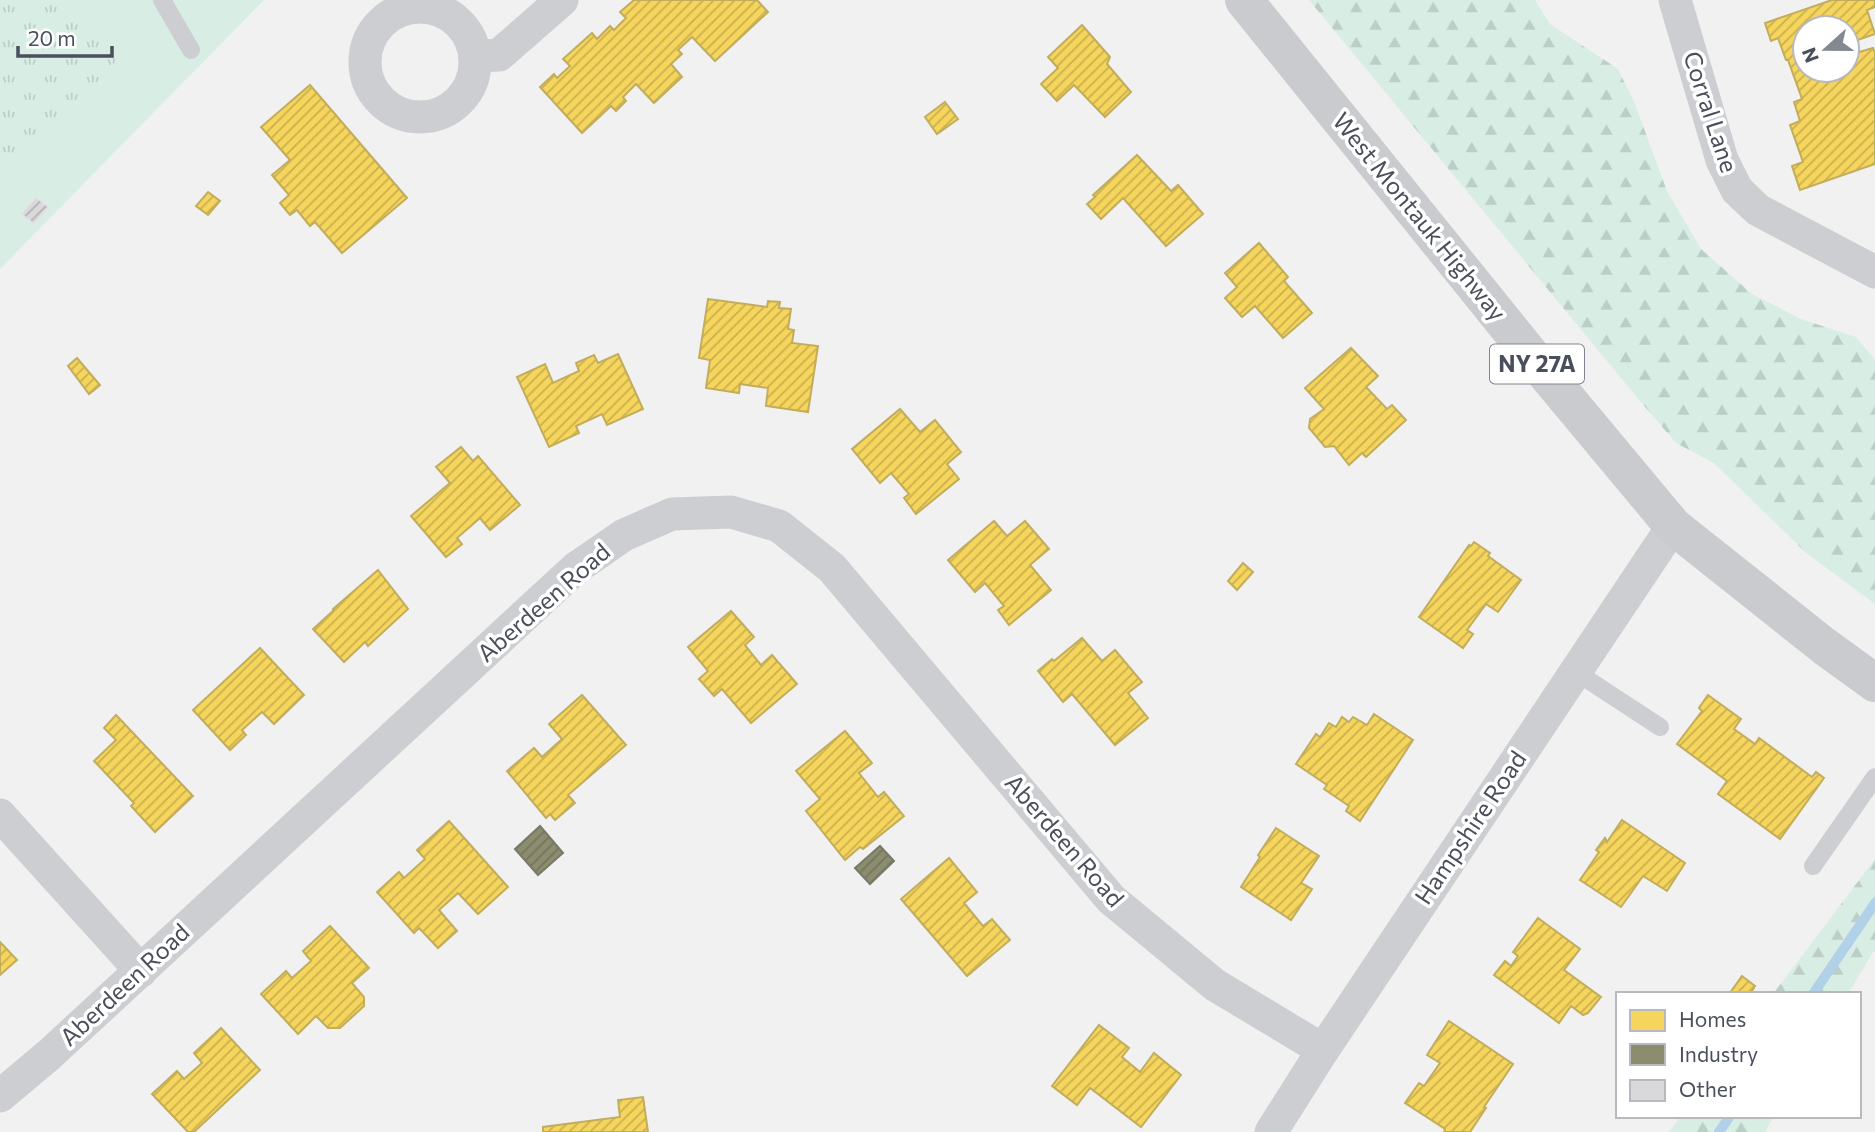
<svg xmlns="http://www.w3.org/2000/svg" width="1875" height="1132" font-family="Commissioner,sans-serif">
<defs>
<pattern id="forest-firs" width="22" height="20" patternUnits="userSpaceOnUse" patternTransform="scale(1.75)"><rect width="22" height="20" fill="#d8eee5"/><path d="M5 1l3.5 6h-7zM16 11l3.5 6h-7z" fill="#bbcec7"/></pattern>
<pattern id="park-tufts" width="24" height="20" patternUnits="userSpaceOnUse" patternTransform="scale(1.75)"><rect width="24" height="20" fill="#d8eee5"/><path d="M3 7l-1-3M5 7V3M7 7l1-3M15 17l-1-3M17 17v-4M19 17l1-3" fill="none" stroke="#bbcec7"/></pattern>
<pattern id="homes-hatch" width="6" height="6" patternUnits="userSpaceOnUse" patternTransform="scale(1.75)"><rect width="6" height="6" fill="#f6d55c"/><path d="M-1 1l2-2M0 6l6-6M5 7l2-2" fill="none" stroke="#c9af4f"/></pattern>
<pattern id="industry-hatch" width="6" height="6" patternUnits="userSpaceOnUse" patternTransform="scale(1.75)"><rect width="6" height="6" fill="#8c8c6e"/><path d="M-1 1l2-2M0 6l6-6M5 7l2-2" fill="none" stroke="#74755e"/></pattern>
<pattern id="building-hatch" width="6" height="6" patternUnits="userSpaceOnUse" patternTransform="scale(1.75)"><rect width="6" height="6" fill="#d9d9db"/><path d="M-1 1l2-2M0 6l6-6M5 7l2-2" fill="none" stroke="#b2b2b5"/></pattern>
</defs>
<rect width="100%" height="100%" fill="#f1f1f1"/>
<path fill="#d8eee5" d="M0,0H264L0,269Z"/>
<g fill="url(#forest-firs)">
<path d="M1309,0H1535L1550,24L1618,69L1635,104L1667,191L1701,249L1752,294L1801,319L1856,337L1875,360V604L1805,552L1714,463L1676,443L1640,401Z"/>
<path d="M1875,859V952H1873L1848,994H1773Z"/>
<path d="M1681,1116H1774L1765,1132H1669Z"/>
</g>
<path fill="url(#park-tufts)" d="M0,0H56L119,58L5,182L0,177Z"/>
<g fill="url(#homes-hatch)" stroke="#c2ad5c" stroke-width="2" fill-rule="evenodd">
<path d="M634,0H757L768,12L715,61L692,37L678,50L682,54L671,64L682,77L654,103L636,84L623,97L626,101L616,111L611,106L582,133L540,87L554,74L557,78L570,66L563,59L592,33L597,39L610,26L614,30L626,18L620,12Z"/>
<path d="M1832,0H1875V7L1867,10L1875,34L1852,42L1856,53L1873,48L1875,53V164L1800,190L1792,166L1803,162L1790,125L1800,121L1794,102L1802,99L1788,60H1786L1778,38L1771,41L1765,23ZM1805,28H1847V70H1805Z"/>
<path d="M1082,25L1110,57L1107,64L1131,92L1105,117L1074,85L1057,101L1041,84L1058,68L1048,57Z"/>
<path d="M310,85L407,198L342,253L315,222L310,226L297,210L290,215L280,203L289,195L272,175L290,160L261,127Z"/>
<path d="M945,102L958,119L937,134L925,117Z"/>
<path d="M1137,155L1171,191L1178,185L1203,214L1166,246L1123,198L1101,219L1087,204L1095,197L1093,195Z"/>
<path d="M208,192L220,201L208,215L196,206Z"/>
<path d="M1259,243L1288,277L1284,281L1312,313L1283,338L1255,306L1242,317L1225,298L1237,287L1225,273Z"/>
<path d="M708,299L767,307L768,301L780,302L779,308L791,309L788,329L794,330L792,343L818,346L808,412L766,406L768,388L740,384L739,393L706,388L710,360L699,358Z"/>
<path d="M1351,348L1378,376L1366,387L1387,409L1392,405L1406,420L1366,457L1362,453L1349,465L1334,446L1325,447L1309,428L1310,419L1324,409L1305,388Z"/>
<path d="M618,354L643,409L607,425L602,414L576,426L579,433L549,447L517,377L545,364L553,383L579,371L576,363L594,355L598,363Z"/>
<path d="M77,358L100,385L89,394L68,366Z"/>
<path d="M900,409L920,432L935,420L961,452L947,464L959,479L916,514L904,498L909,494L891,473L880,483L852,449Z"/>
<path d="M461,447L473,461L478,456L520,505L490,530L480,518L457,538L462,544L446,557L411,516L450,483L436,467Z"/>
<path d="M994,521L1007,536L1025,521L1049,549L1030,565L1051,590L1009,625L998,610L1004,606L985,583L975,592L948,560Z"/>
<path d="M1474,542L1490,553L1488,556L1521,580L1498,612L1486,604L1467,630L1473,634L1463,648L1419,617L1469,545L1471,546Z"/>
<path d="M1243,563L1253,572L1237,590L1228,581Z"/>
<path d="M378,570L408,609L368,646L365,642L344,662L313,629L334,610L333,609Z"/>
<path d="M731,611L754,637L745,645L761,665L772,655L797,684L751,723L722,689L714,696L699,679L708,671L688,647Z"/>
<path d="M1082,638L1102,661L1115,650L1142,682L1128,693L1148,718L1115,745L1072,694L1063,702L1038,671L1052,659L1054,661Z"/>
<path d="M260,648L304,695L274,724L262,712L242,730L246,735L230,750L193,710Z"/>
<path d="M582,695L626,745L568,795L575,803L555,820L550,814L546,818L507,771L534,748L542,757L562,739L549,724Z"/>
<path d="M1708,695L1741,719L1734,729L1755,744L1759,738L1812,777L1816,772L1824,778L1780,839L1718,794L1727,781L1677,744L1702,711L1699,708Z"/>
<path d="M1374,714L1413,740L1360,821L1346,811L1349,806L1324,789L1327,785L1296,764L1316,734L1320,737L1329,723L1336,727L1342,717L1349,722L1353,717L1367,725Z"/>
<path d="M116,715L193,796L155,832L131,806L134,803L94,761L116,740L104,728Z"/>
<path d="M845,731L872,763L859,773L878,797L884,792L904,816L863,849L860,847L845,860L806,811L820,799L796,771Z"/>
<path d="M1622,820L1685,863L1667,891L1643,876L1621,907L1580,880L1599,852L1596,850L1605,838L1607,842Z"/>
<path d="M449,821L508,887L478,914L458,893L439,910L457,931L438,948L419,928L414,933L377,892L399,872L404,878L425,859L417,850Z"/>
<path d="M1276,828L1319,856L1301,883L1312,889L1291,920L1241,887L1260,857L1258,855Z"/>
<path d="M949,858L977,892L964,903L983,926L992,919L1010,940L967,976L901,899Z"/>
<path d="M1538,918L1580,949L1564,970L1601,997L1588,1013L1583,1015L1571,1006L1559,1023L1494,975L1505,961L1511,966L1518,956L1513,952Z"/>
<path d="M330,926L369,968L352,983L364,997V1006L340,1028H328L316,1016L298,1034L261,994L286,971L292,978L311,961L303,951Z"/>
<path d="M0,942L17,960L0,975Z"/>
<path d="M1742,976L1755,986L1750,994H1731L1730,993Z"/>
<path d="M1449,1021L1513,1064L1484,1107L1486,1108L1470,1132H1444L1445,1129L1405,1103L1419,1083L1424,1086L1440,1063L1427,1055Z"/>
<path d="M1099,1025L1129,1048L1122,1057L1140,1072L1154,1053L1181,1075L1141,1127L1090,1088L1077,1105L1052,1086Z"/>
<path d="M221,1028L260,1070L194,1132H188L152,1094L177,1071L184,1079L202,1063L194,1053Z"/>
<path d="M643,1097L648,1132H543V1127L620,1117L618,1100Z"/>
</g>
<g fill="url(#industry-hatch)" stroke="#787a69" stroke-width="2">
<path d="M540,826L563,853L538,875L515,849Z"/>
<path d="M880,846L894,861L870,884L855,868Z"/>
</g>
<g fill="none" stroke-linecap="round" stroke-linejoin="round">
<g stroke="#b0d1e8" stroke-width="10">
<path d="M1813,994L1875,903"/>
<path d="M1719,1132L1730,1116"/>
</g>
</g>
<path fill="url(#building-hatch)" stroke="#e3e3e4" stroke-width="2" d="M36,197L49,207L34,224L21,214Z"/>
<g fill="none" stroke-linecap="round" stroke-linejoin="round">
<g stroke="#cdced1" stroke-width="18">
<path d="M162,0L191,50"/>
<path d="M1576,672L1660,727"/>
<path d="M1813,866L1875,777"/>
</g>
<g stroke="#cdced1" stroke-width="33">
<path d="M1675,0L1722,160L1737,190L1758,210L1875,272"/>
<circle cx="420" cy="62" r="55"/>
<path d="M476,56L499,55L562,0"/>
<path d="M0,815L141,971"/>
<path d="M0,1096L50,1054L576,568L624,535L672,514L731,512L779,526L832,568L1111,899L1215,985L1323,1050"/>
<path d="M1271,1132L1323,1050L1673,526"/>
</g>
<path stroke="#c9cbce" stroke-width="38" d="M1244,0L1537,363L1673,526L1824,646L1875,683"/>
</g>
<g text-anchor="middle" stroke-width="7" stroke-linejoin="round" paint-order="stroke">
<rect fill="#fff" stroke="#80848d" stroke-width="2" x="1490" y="344.5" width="94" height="39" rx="5"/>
<g font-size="23" font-weight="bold" fill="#4a4f5c">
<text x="1537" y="372">NY 27A</text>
</g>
<g font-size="24" fill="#4a4f5c" stroke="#fff">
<text transform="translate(1710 112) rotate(72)" y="8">Corral Lane</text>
<text transform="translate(1419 217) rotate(51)" y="8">West Montauk Highway</text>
<text transform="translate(544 603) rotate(-41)" y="8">Aberdeen Road</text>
<text transform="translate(1471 828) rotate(-56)" y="8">Hampshire Road</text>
<text transform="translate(1064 841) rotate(49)" y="8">Aberdeen Road</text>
<text transform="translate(125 985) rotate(-43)" y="8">Aberdeen Road</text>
</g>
</g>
<rect x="1616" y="992" width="245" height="126" fill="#ffffff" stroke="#b7b9be" stroke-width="2"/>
<rect x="1630" y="1010" width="35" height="21" fill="#f6d55c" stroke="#b7b9be" stroke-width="2"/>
<text x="1679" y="1027" font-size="21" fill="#4a4f5c">Homes</text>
<rect x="1630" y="1044" width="35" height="21" fill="#8c8c6e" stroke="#b7b9be" stroke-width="2"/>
<text x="1679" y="1062" font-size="21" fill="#4a4f5c">Industry</text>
<rect x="1630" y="1080" width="35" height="21" fill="#d9d9db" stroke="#b7b9be" stroke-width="2"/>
<text x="1679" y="1097" font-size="21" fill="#4a4f5c">Other</text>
<g transform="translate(1826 49) rotate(249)"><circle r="33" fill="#ffffff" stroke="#b7b9be" stroke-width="2"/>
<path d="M0-5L12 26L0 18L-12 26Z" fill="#848890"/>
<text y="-10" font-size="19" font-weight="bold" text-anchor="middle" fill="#4a4f5c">N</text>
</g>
<path d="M18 46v10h94v-10" fill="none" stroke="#4a4f5c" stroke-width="3.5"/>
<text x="28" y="46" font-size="21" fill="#4a4f5c" stroke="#ffffff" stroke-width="5" paint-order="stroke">20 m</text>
</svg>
